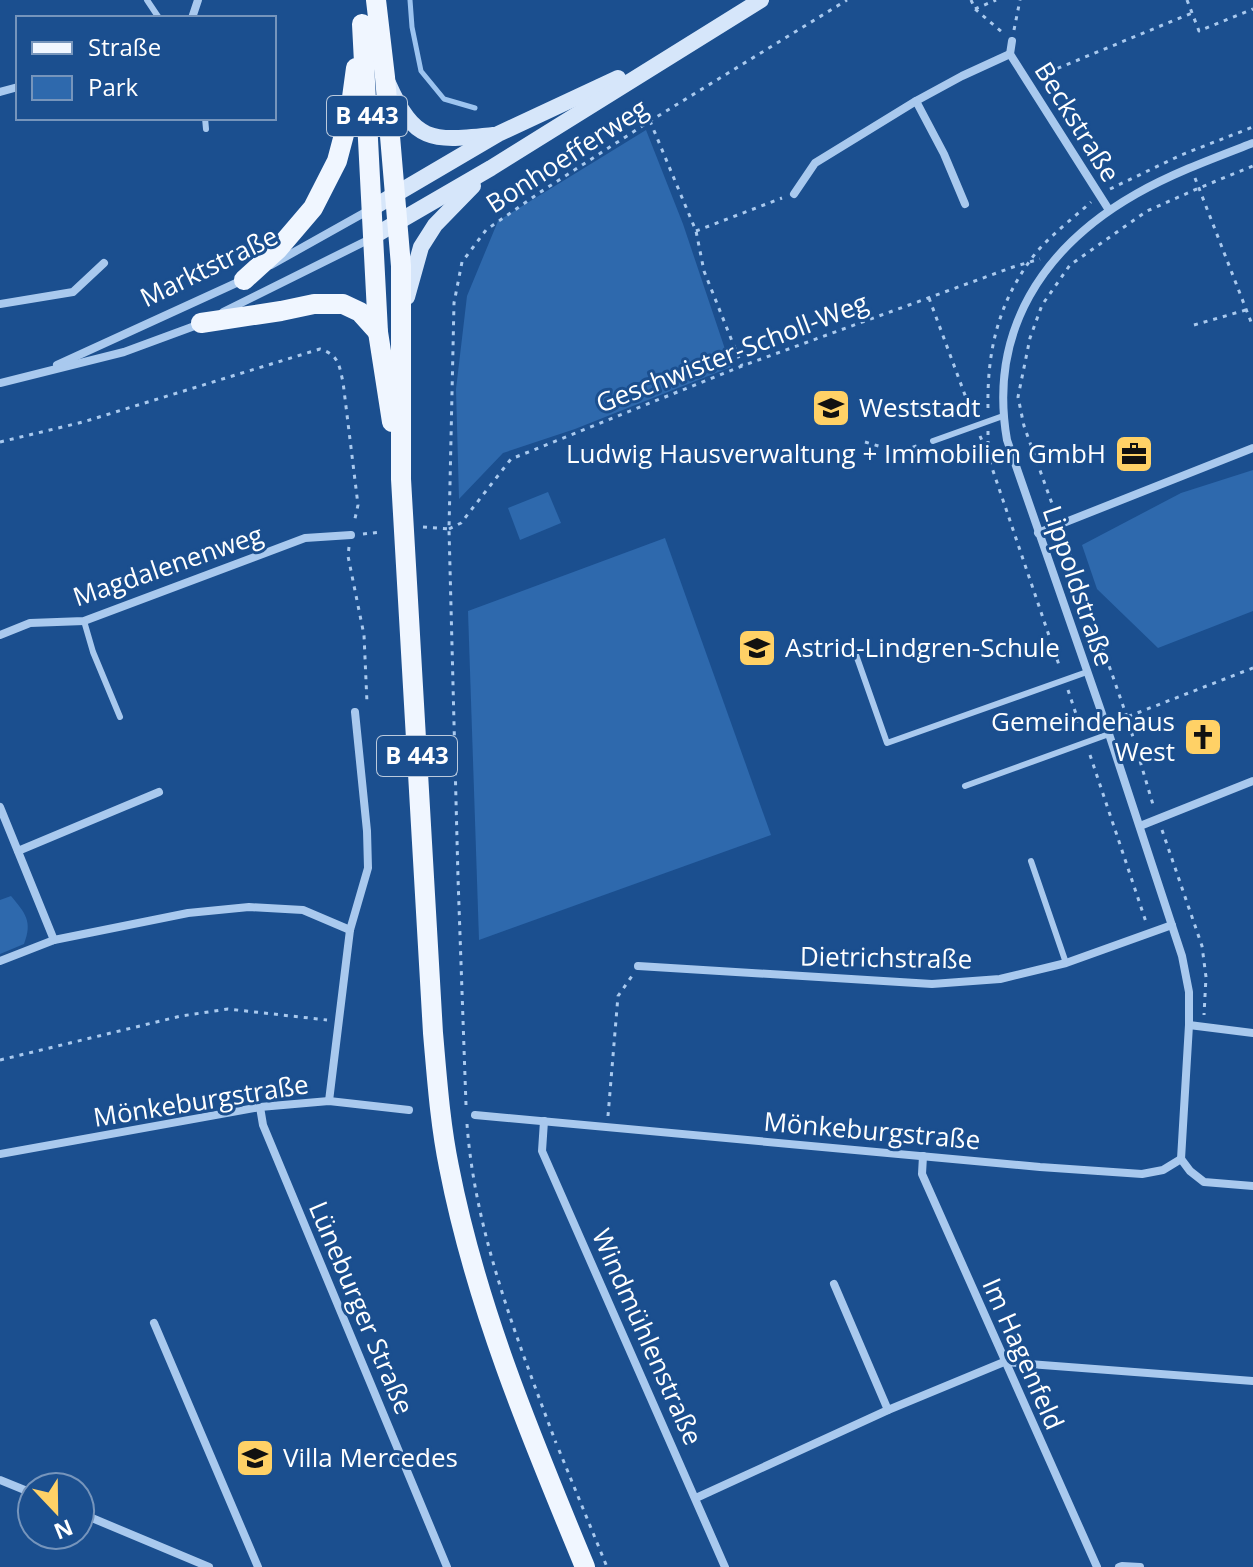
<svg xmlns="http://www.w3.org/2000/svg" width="1253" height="1567" font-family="'Open Sans',sans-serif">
<rect width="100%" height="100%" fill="#1b4f8f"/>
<g fill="#2e69ad">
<path d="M646,130L683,224L731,367L575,429L503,453L459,499L456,389L467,296L498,221Z"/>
<path d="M1253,470V611L1158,648L1097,589L1082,545L1181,493Z"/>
<path d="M548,492L561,523L520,540L508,508Z"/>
<path d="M665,538L771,835L479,940L468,611Z"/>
<path d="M11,896C25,913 33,921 24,944L0,954V900Z"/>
</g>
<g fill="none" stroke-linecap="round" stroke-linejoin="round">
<path stroke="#9cc4f0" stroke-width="5" d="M410,0L412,27L421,71L444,99L475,108"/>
<g stroke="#a9c9ee" stroke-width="3" stroke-dasharray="4 6" stroke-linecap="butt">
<path d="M971,0L975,9L1003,33"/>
<path d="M1187,0L1199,31L1253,9"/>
<path d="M975,9L996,0"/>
<path d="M1014,30L1020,0"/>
<path d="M1039,76L1192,13"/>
<path d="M650,121L696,231L704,271L742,366"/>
<path d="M1195,178L1253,327"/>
<path d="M1110,189L1181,155L1253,127"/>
<path d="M696,231L782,198"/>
<path d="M929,298L972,414"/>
<path d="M1194,325L1246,310"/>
<path d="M988,408C987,354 997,307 1029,262C1045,239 1070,221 1091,202"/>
<path d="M988,431V456L1060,668"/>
<path d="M980,436L987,452"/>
<path d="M0,442L83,422L320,349C339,355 339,365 343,382L358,505L354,523"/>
<path d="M865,442L899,452L922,444"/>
<path d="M1055,512L1024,426L1018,397L1030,338L1042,305L1070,265L1124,227L1147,211L1199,188L1253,166"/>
<path d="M423,527L449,529"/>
<path d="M449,529L461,523L511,459L742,366L1013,267L1040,259"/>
<path d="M363,534L381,532"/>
<path d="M1063,534L1127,717L1154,808"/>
<path d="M349,547L348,556L364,635L367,703L365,704"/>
<path d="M1068,690L1082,732"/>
<path d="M1119,720L1253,668"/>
<path d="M1090,755L1146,922"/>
<path d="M1162,830L1202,946L1206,977L1204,1015"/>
<path d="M0,1060L181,1016L228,1009L327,1020"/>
<path d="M466,1105L458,878L449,529L454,303L462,262L486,230L539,193L650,121L847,0"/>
<path d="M608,1116L618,996L632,976"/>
<path d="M467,1124C475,1234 518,1341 556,1443"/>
<path d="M559,1450L607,1567"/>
</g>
<g stroke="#a9c9ee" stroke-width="6">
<path d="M147,0L159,18"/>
<path d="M205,118L206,129"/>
<path d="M933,441L1003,416"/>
<path d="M84,621L93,652L120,717"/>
<path d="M855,652L887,743L1087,672"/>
<path d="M965,786L1109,734"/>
<path d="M1031,861L1066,963"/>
</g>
<g stroke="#a9c9ee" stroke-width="8">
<path d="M192,18L198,0"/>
<path d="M1012,41L1010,54L1109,210"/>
<path d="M0,92L18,87"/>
<path d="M916,101L944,154L965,204"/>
<path d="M794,194L815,163L916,101L962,76L1010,54"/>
<path d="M271,265L371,209"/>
<path d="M0,304L73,292L104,263"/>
<path d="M223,312L372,238"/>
<path d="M57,365L245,279"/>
<path d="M0,383L124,352L200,324"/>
<path d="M1038,533L1253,448"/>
<path d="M0,635L30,623L84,621L305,538L351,535"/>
<path d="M0,807L54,940"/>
<path d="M1140,826L1253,781"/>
<path d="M18,851L159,792"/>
<path d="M0,961L54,940L188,913L249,907L303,910L350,930"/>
<path d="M638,966L932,984L1000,979L1066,963L1172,925"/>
<path d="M1189,1025L1253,1033"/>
<path d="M329,1101L350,930L368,868L367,831L355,712"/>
<path d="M260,1107L263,1125L447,1567"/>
<path d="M475,1115L1040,1167L1142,1174L1163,1170L1181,1159L1190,1171L1204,1182L1253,1186"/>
<path d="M544,1121L542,1151L725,1567"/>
<path d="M0,1154L260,1107L329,1101L409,1110"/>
<path d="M923,1156L922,1174L1097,1567"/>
<path d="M1181,1159L1189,1025V992L1182,956L1109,734L1007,440C988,331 1043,247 1136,194C1173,173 1214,158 1253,143"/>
<path d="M834,1284L888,1410"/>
<path d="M154,1323L258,1567"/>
<path d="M0,1480L32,1493"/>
<path d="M696,1498L888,1410L1004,1362L1253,1381"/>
<path d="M80,1513L209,1567"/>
<path d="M1119,1567L1122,1566L1140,1567"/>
</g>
<g stroke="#d6e6fa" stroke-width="16">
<path d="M388,83C415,144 432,141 493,135"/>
<path d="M372,208L498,134L618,78"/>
<path d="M372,237L491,168L761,0"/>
<path d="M407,297L421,247L435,225L473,186"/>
</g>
<g stroke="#f0f6ff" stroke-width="20">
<path d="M376,0L385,77L401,266V479L433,1033C437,1078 440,1123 449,1167C476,1306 531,1437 585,1567"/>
<path d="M362,24L378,332L392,422"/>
<path d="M244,280L278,249L313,208L337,161L350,112L356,68"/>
<path d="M201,323L281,311L314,304H343L360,312L378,332"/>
</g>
</g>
<defs>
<symbol id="school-square" viewBox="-11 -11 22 22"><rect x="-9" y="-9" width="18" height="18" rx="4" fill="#ffd166" stroke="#1b4f8f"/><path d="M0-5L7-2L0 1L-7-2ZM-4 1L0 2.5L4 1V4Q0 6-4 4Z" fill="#111"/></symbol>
<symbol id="office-square" viewBox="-11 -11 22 22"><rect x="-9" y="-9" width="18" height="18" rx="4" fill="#ffd166" stroke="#1b4f8f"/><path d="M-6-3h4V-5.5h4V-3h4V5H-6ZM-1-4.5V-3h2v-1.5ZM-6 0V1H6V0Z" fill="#111"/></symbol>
<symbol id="church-square" viewBox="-11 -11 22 22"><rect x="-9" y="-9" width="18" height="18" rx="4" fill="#ffd166" stroke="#1b4f8f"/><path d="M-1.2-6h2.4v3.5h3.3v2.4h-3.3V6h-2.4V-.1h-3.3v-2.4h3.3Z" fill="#111"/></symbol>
</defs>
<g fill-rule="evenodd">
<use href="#school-square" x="809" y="386" width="44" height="44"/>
<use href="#office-square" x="1112" y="432" width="44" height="44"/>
<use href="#school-square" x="735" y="626" width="44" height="44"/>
<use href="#church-square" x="1181" y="715" width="44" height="44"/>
<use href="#school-square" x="233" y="1436" width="44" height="44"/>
</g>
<g text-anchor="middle" stroke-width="6" stroke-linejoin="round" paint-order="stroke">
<g fill="#1b4f8f" stroke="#bbcadd" stroke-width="2">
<rect x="327" y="96" width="80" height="40" rx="6"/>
<rect x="377" y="736" width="80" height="40" rx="6"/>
</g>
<g font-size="24" font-weight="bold" fill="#fff">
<text x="367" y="124">B 443</text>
<text x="417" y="764">B 443</text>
</g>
<g font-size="26" fill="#fff" stroke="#1b4f8f">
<text transform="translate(1077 122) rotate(58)" y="9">Beckstraße</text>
<text transform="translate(567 156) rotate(-33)" y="9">Bonhoefferweg</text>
<text transform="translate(209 267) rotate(-26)" y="9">Marktstraße</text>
<text transform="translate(732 353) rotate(-21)" y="9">Geschwister-Scholl-Weg</text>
<text transform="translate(168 566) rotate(-19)" y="9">Magdalenenweg</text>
<text transform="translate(1078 586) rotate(71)" y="9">Lippoldstraße</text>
<text transform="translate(886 958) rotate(1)" y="9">Dietrichstraße</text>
<text transform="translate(201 1101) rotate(-9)" y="9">Mönkeburgstraße</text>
<text transform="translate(872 1131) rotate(5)" y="9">Mönkeburgstraße</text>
<text transform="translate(361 1308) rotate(67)" y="9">Lüneburger Straße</text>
<text transform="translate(647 1337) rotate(66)" y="9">Windmühlenstraße</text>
<text transform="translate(1023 1354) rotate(66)" y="9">Im Hagenfeld</text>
</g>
<g font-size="26" fill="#fff" stroke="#1b4f8f" text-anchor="start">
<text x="859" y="417">Weststadt</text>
<text x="1106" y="463" text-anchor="end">Ludwig Hausverwaltung + Immobilien GmbH</text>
<text x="785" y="657">Astrid-Lindgren-Schule</text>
<text x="1175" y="731" text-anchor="end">Gemeindehaus<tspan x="1175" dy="30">West</tspan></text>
<text x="283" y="1467">Villa Mercedes</text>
</g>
</g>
<rect x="16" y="16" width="260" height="104" fill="#1b4f8f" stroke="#7695bc" stroke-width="2"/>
<rect x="32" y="42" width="40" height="12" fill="#f0f6ff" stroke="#7695bc" stroke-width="2"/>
<text x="88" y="56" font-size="24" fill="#ffffff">Straße</text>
<rect x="32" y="76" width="40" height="24" fill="#2e69ad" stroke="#7695bc" stroke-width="2"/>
<text x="88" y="96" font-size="24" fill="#ffffff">Park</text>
<g transform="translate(56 1511) rotate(158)"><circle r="38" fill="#1b4f8f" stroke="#7695bc" stroke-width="2"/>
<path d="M0-6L14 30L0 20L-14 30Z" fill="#ffd166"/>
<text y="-12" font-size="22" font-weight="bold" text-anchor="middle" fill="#ffffff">N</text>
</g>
</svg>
